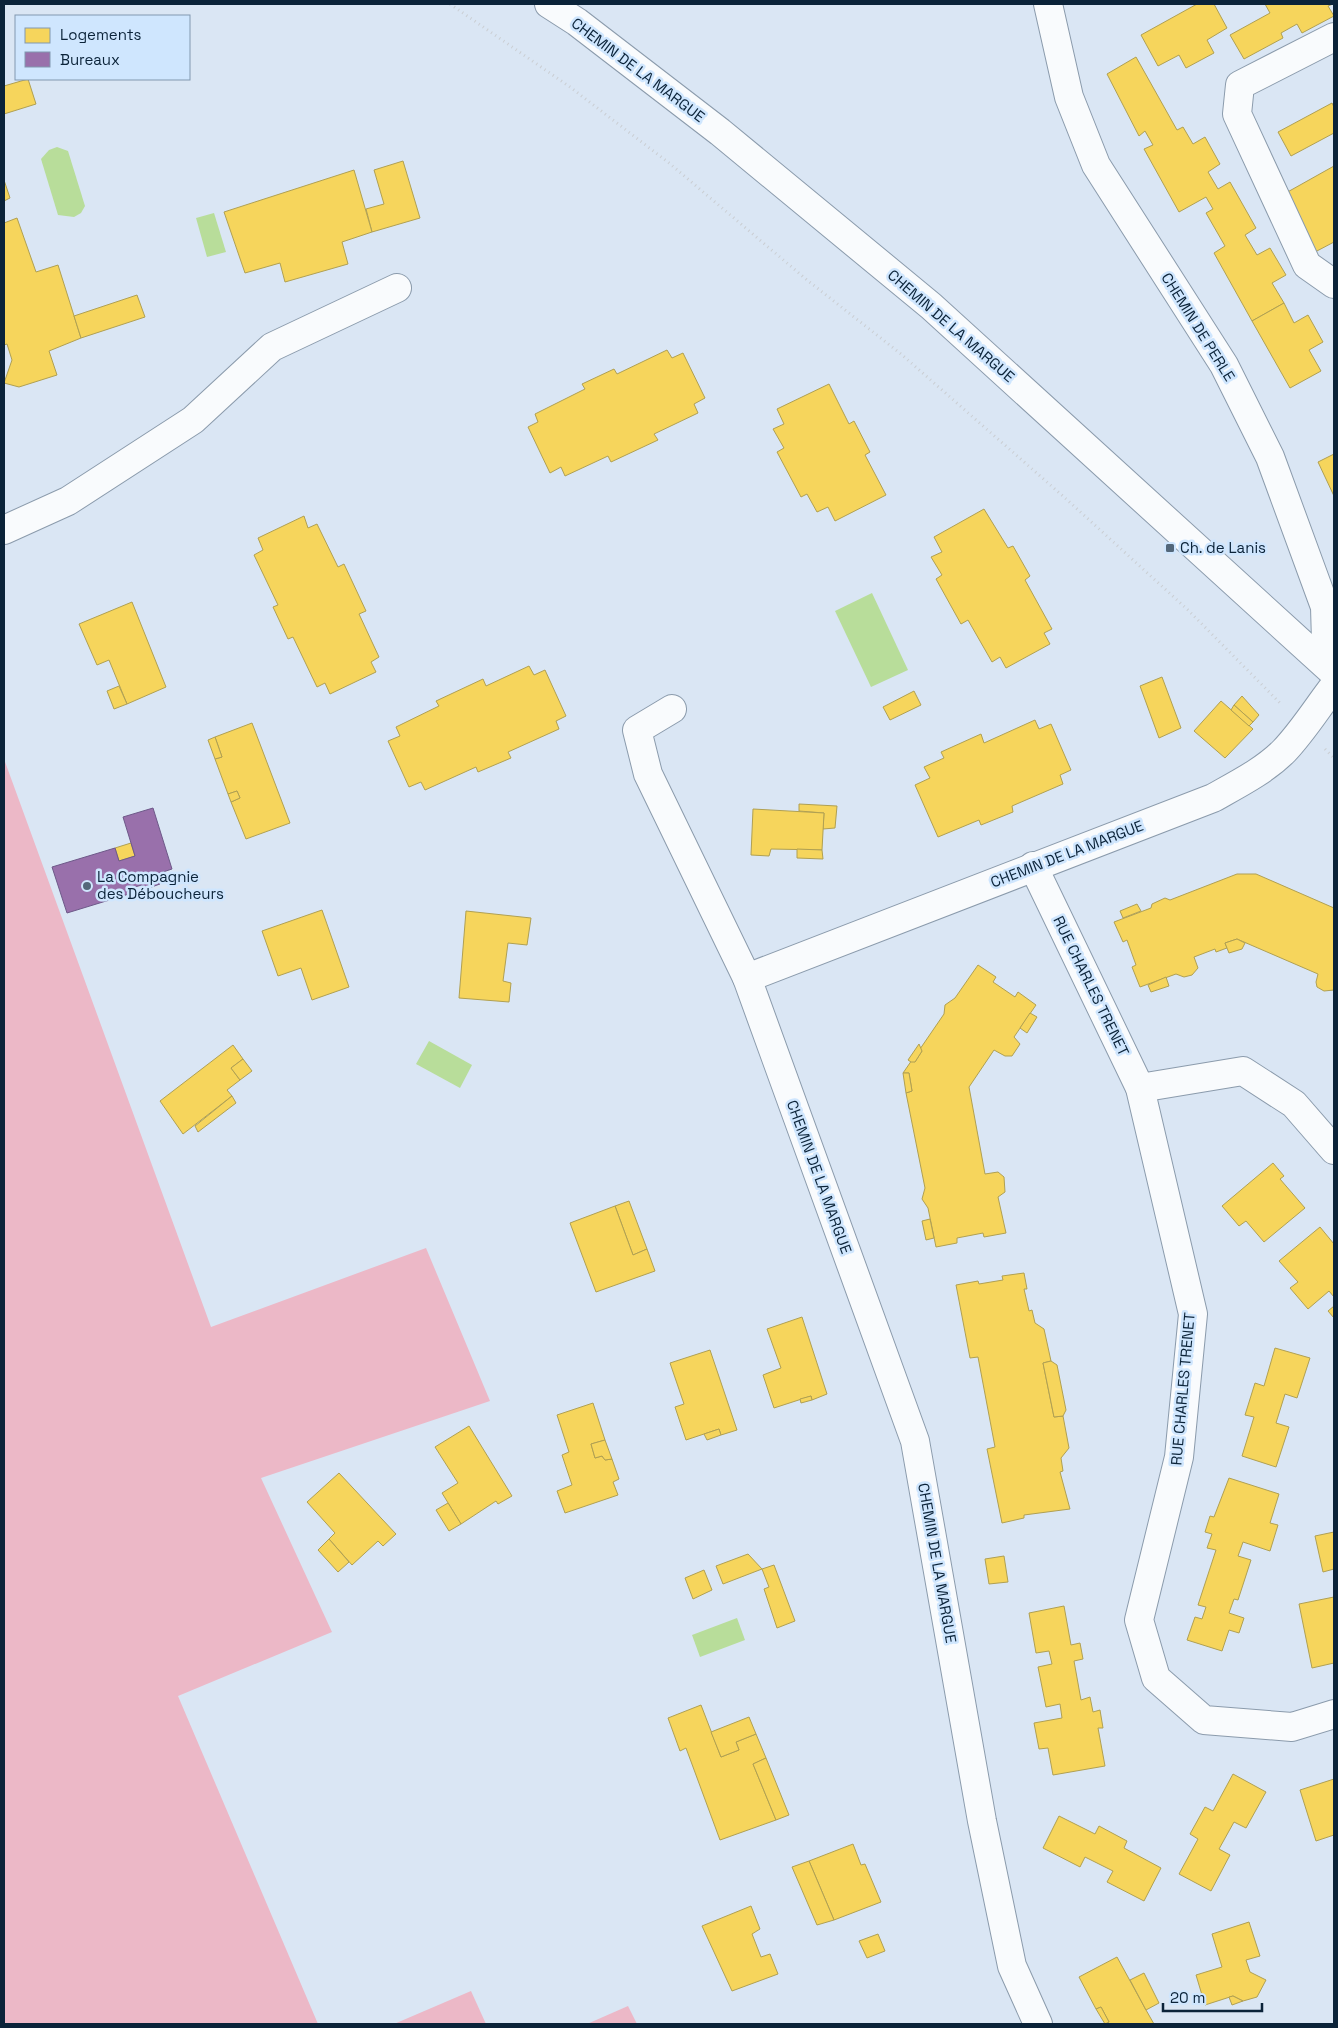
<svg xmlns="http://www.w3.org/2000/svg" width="1338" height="2028" font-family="'Space Grotesk',sans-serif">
<rect width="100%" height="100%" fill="#dae6f4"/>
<g fill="#ecb8c7">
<path d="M4,759L211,1327L426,1248L490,1401L261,1478L332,1632L178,1696L318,2024H4Z"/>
<path d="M471,1991L486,2024H394Z"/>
<path d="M628,2006L637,2024H587Z"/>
</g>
<g fill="#b8dd9a">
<path d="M57,147L68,151L85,206L81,213L74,217L58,215L41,159L49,150Z"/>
<path d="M214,213L226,252L207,257L196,218Z"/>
<path d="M872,593L908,670L871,687L835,611Z"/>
<path d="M429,1041L472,1065L460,1088L416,1064Z"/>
<path d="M737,1618L745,1640L700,1657L692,1635Z"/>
</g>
<g fill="#f6d55c" stroke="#b0a052">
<path d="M1197,4H1214L1227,28L1207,40L1214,53L1186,68L1179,55L1158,66L1141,35Z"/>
<path d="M1265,4H1333L1328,6L1334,16L1302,33L1297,24L1281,33L1283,38L1244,59L1230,35L1270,13Z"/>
<path d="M1136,57L1177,130L1183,127L1193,144L1205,137L1220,164L1208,172L1218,189L1230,182L1256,228L1245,235L1257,255L1270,248L1286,275L1272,283L1284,303L1252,321L1214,253L1225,246L1206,213L1213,209L1206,197L1179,212L1144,149L1153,145L1145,131L1139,136L1107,74Z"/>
<path d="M28,79L36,104L4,114V86Z"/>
<path d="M1332,103L1334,107V133L1291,156L1278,132Z"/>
<path d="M403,161L420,218L372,232L366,209L384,204L374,170Z"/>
<path d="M1334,166V242L1315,252L1284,194Z"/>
<path d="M354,170L372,232L342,242L348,264L285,282L280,263L245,273L224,212Z"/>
<path d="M4,180L10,198L4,201Z"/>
<path d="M17,218L36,272L58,265L81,338L49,351L57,375L19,387L4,383L12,360L7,344L4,345V223Z"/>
<path d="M137,295L145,317L81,338L74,316Z"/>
<path d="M1284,303L1294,323L1308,315L1323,342L1309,350L1321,371L1290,388L1252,321Z"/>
<path d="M667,350L672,358L683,353L705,398L694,404L698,413L654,434L658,440L611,462L608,456L565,476L561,467L550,473L528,427L538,422L535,414L585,389L582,384L614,369L617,374Z"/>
<path d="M829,384L849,424L854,421L870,452L865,455L886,495L835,521L828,507L817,512L807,494L801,497L777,452L784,448L773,429L784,424L777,409Z"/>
<path d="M1334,454V496L1318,462Z"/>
<path d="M984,509L1008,548L1013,546L1030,576L1025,580L1052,629L1044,633L1050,644L1006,668L1000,657L992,662L968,620L961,624L936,579L942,575L931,557L942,552L934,537Z"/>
<path d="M304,516L308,528L317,524L338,567L344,564L366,611L359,614L379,657L371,662L376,672L330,694L325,683L317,687L293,637L288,639L273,607L278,605L254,555L263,550L258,538Z"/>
<path d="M132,602L166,687L127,704L109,660L97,665L79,624Z"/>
<path d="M529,666L534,675L545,670L566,716L556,721L559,729L508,752L511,758L478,772L476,767L425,790L421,782L409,787L388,741L400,736L396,727L439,706L436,701L483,679L486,686Z"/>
<path d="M1162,677L1181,728L1159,738L1140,686Z"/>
<path d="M119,686L127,704L114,709L107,691Z"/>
<path d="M914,691L921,705L890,720L883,707Z"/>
<path d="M1242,696L1259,715L1253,722L1234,705Z"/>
<path d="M1221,701L1253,729L1225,758L1194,731Z"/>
<path d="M1234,705L1253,722L1249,726L1231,710Z"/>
<path d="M1035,720L1039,729L1051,724L1071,770L1060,775L1063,784L1012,806L1013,812L981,825L979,820L938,837L915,785L930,778L924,767L944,758L941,752L981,734L984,743Z"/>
<path d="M252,723L290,823L246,839L231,802L240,798L237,791L228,794L215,759L222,757L215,737Z"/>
<path d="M215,737L222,757L215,759L208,740Z"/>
<path d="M237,791L240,798L231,802L228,794Z"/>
<path d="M799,804L837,806L835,828L823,829L824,813L799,811Z"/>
<path d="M753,809L824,813L822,850L771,849L769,856L751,855Z"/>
<path d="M131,843L135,856L119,861L115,848Z"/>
<path d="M797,849L822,850L823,859L797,858Z"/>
<path d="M1237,874H1256L1334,908V990L1324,991L1317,987L1316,982L1318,974L1237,939L1225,943L1227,948L1216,952L1215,949L1194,957L1198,968L1192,975L1184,977L1176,974L1140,987L1132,967L1136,965L1127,940L1123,942L1114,922L1151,908L1152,904L1165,898L1170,900Z"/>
<path d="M1137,904L1141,911L1123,918L1120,911Z"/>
<path d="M322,910L349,987L312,1000L301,968L278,976L262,931Z"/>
<path d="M466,911L531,918L527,945L508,943L503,981L511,983L509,1002L459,998Z"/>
<path d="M1237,939L1245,943L1242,949L1229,953L1225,943Z"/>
<path d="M978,965L996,977L993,982L1015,997L1018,992L1036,1005L1014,1037L1020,1044L1012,1056H1005L994,1050L969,1087L985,1174L998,1172L1004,1177L1005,1192L998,1197L1006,1233L984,1237L983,1233L957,1238V1243L936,1247L928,1208L922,1199L925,1188L906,1093L912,1091L909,1073H903L912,1060L915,1062L922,1051L920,1049L944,1014L945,1005L955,998Z"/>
<path d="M1166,977L1169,986L1151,992L1148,985Z"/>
<path d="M1030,1013L1037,1017L1027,1033L1020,1028Z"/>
<path d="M919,1044L922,1051L915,1062H911L908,1060Z"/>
<path d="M233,1045L243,1059L231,1068L240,1080L227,1090L232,1096L183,1134L160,1101Z"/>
<path d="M243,1059L252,1071L240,1080L231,1068Z"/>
<path d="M903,1073H909L912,1091L906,1093Z"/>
<path d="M232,1096L236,1103L198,1132L195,1126Z"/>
<path d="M1273,1163L1284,1176L1280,1179L1305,1208L1264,1242L1246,1221L1239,1226L1222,1206Z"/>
<path d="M629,1201L647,1249L633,1255L615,1206Z"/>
<path d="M615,1206L633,1255L647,1249L655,1271L596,1292L570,1223Z"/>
<path d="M930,1219L934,1238L926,1240L922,1221Z"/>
<path d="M1320,1227L1334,1244V1297L1329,1291L1308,1309L1290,1288L1298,1282L1279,1261Z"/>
<path d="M1024,1273L1027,1289H1024L1029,1311L1032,1310L1035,1323L1044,1329L1051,1361L1043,1363L1054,1417L1063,1416L1069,1448L1061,1458L1063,1471L1060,1472L1070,1509L1024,1515V1518L1002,1523L987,1449L995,1447L978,1357L970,1358L956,1285L978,1281L979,1284L1003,1280L1002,1276Z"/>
<path d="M1334,1306V1318L1328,1311Z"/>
<path d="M802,1317L827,1394L812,1400L811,1396L774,1408L763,1375L781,1368L767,1329Z"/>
<path d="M1275,1348L1310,1358L1297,1398L1285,1394L1276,1423L1289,1427L1276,1467L1242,1456L1254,1417L1245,1415L1255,1383L1264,1386Z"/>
<path d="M710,1350L737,1430L721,1435L719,1429L686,1440L675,1407L684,1404L670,1363Z"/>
<path d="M1051,1361L1057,1365L1066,1410L1063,1416L1054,1417L1043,1363Z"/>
<path d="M811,1396L812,1400L801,1403L800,1399Z"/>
<path d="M593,1403L605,1440L591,1444L595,1458L602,1456L605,1460L612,1459L619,1479L613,1482L618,1495L565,1513L557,1491L572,1485L562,1455L569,1452L557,1415Z"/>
<path d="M469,1426L512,1496L498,1504L496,1501L461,1524L442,1493L458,1483L435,1447Z"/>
<path d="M719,1429L721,1435L707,1440L704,1434Z"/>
<path d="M605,1440L612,1459L605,1460L602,1456L595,1458L591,1444Z"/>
<path d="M339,1473L396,1534L383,1546L378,1541L352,1565L329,1539L335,1533L307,1502Z"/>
<path d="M1229,1478L1279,1494L1270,1523L1278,1525L1270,1551L1243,1542L1238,1556L1251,1560L1238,1600L1234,1599L1229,1613L1244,1618L1239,1633L1229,1630L1222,1651L1187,1640L1195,1617L1202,1619L1206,1607L1198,1605L1216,1550L1207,1548L1212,1534L1205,1532L1210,1516L1214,1517Z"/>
<path d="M448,1503L461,1524L449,1531L436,1510Z"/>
<path d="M1334,1532V1569L1323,1572L1315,1536Z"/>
<path d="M329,1539L349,1562L338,1572L318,1550Z"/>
<path d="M748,1554L762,1569L723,1584L716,1566Z"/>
<path d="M1004,1556L1008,1582L989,1584L985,1559Z"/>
<path d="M774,1565L795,1621L777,1628L764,1589L769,1587L762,1569Z"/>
<path d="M704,1570L712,1590L693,1599L685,1578Z"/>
<path d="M1334,1597V1663L1312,1668L1299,1604Z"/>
<path d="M1064,1606L1071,1645L1080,1643L1083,1659L1074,1661L1081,1700L1090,1697L1093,1712L1100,1710L1103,1728H1098L1105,1766L1053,1775L1048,1748L1039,1749L1034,1723L1062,1718L1060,1704L1046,1707L1038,1667L1052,1664L1049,1651L1036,1653L1029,1613Z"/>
<path d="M701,1705L721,1757L739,1750L736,1742L756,1734L766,1758L753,1764L776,1820L720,1840L686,1748L680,1751L668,1718Z"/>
<path d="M749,1717L756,1734L736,1742L739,1750L721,1757L711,1732Z"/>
<path d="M766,1758L789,1815L776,1820L753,1764Z"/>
<path d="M1233,1774L1266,1792L1246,1828L1234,1822L1219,1849L1230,1855L1211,1891L1179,1874L1198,1839L1190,1834L1205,1807L1213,1811Z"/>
<path d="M1334,1779V1835L1316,1841L1300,1790Z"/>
<path d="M1059,1816L1095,1834L1099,1826L1127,1841L1124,1848L1161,1868L1144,1901L1107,1882L1113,1871L1085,1857L1080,1867L1043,1848Z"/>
<path d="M853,1844L861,1865L865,1864L881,1902L834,1920L809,1861Z"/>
<path d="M809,1861L834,1920L817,1925L792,1867Z"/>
<path d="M751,1906L760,1929L752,1934L761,1957L770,1954L778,1974L732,1991L702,1926Z"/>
<path d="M1249,1922L1260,1956L1246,1960L1250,1972L1266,1980L1257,1997L1243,2001L1233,1996L1205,2005L1196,1975L1222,1967L1212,1934Z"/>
<path d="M878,1934L885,1951L867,1958L859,1941Z"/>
<path d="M1117,1957L1146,2010L1154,2024H1105L1109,2022L1101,2007L1096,2009L1079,1977Z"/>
<path d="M1144,1973L1159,2003L1146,2010L1130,1980Z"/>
<path d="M1233,1996L1243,2001L1232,2005L1229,1997Z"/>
<path d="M1101,2007L1109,2022L1105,2024L1096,2009Z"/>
</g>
<path fill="#9970ab" stroke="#6e5989" d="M153,808L172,869L157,874L160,884L143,890L142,885L127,889L129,894L67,913L52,867L115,848L119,861L135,856L123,817Z"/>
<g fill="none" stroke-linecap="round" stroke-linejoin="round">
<defs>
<g id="minor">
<path d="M549,4L577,22L720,132L931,306L1334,673"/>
<path d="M1048,4L1069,97L1096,165L1224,365L1270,457L1325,607L1326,641L1317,655"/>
<path d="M1334,37L1240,85L1237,114L1307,265L1334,284"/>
<path d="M4,530L68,501L193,420L272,347L397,288"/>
<path d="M672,709L637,730L648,774L747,978"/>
<path d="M1033,866L1140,1088L1193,1314L1179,1457L1139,1620L1156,1678L1204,1720L1292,1727L1334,1714"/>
<path d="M1140,1088L1243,1071L1294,1104L1334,1150"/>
<path d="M1038,2024L1012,1966L982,1821L915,1441L747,978L1213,798C1238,784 1264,771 1284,751C1303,731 1317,708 1334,686"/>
</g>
</defs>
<use href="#minor" stroke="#8b9bac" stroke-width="30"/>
<g stroke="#caced3" stroke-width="3" stroke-dasharray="1 4" stroke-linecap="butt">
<path d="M450,4L570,87L669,163L807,280L901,354L1064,497L1188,610L1282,705"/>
<path d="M1325,749L1334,758"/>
</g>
<use href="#minor" stroke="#f9fbfd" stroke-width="28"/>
</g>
<g fill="#53677a" stroke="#cfe6fe" stroke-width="2">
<rect x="1165" y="543" width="10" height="10" rx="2.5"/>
<circle cx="87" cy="886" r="5"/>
</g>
<g text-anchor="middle" stroke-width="5" stroke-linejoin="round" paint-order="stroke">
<g font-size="15" fill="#0b2339" stroke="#cfe6fe">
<text transform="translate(638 70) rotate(37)" y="5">CHEMIN DE LA MARGUE</text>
<text transform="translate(951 326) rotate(41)" y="5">CHEMIN DE LA MARGUE</text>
<text transform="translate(1198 327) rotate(58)" y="5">CHEMIN DE PERLE</text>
<text transform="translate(1067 854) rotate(-21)" y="5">CHEMIN DE LA MARGUE</text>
<text transform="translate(1091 986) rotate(64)" y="5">RUE CHARLES TRENET</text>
<text transform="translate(819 1177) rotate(70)" y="5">CHEMIN DE LA MARGUE</text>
<text transform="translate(1183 1389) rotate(-85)" y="5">RUE CHARLES TRENET</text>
<text transform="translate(937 1563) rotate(80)" y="5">CHEMIN DE LA MARGUE</text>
</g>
<g font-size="15" fill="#0b2339" stroke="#cfe6fe" text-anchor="start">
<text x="1180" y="553">Ch. de Lanis</text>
<text x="97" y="882">La Compagnie<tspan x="97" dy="17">des Déboucheurs</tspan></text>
</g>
</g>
<rect width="1338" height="2028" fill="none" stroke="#0b2339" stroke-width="10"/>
<rect x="15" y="15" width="175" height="65" fill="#cfe6fe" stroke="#8198af"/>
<rect x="25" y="28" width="25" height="15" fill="#f6d55c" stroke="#8198af"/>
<text x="60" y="40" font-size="15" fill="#0b2339">Logements</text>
<rect x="25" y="52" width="25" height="15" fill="#9970ab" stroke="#8198af"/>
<text x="60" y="65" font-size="15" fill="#0b2339">Bureaux</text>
<path d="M1163 2003v8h99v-8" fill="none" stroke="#0b2339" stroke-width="2.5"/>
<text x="1170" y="2003" font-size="15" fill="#0b2339" stroke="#cfe6fe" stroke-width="4" paint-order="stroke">20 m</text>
</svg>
